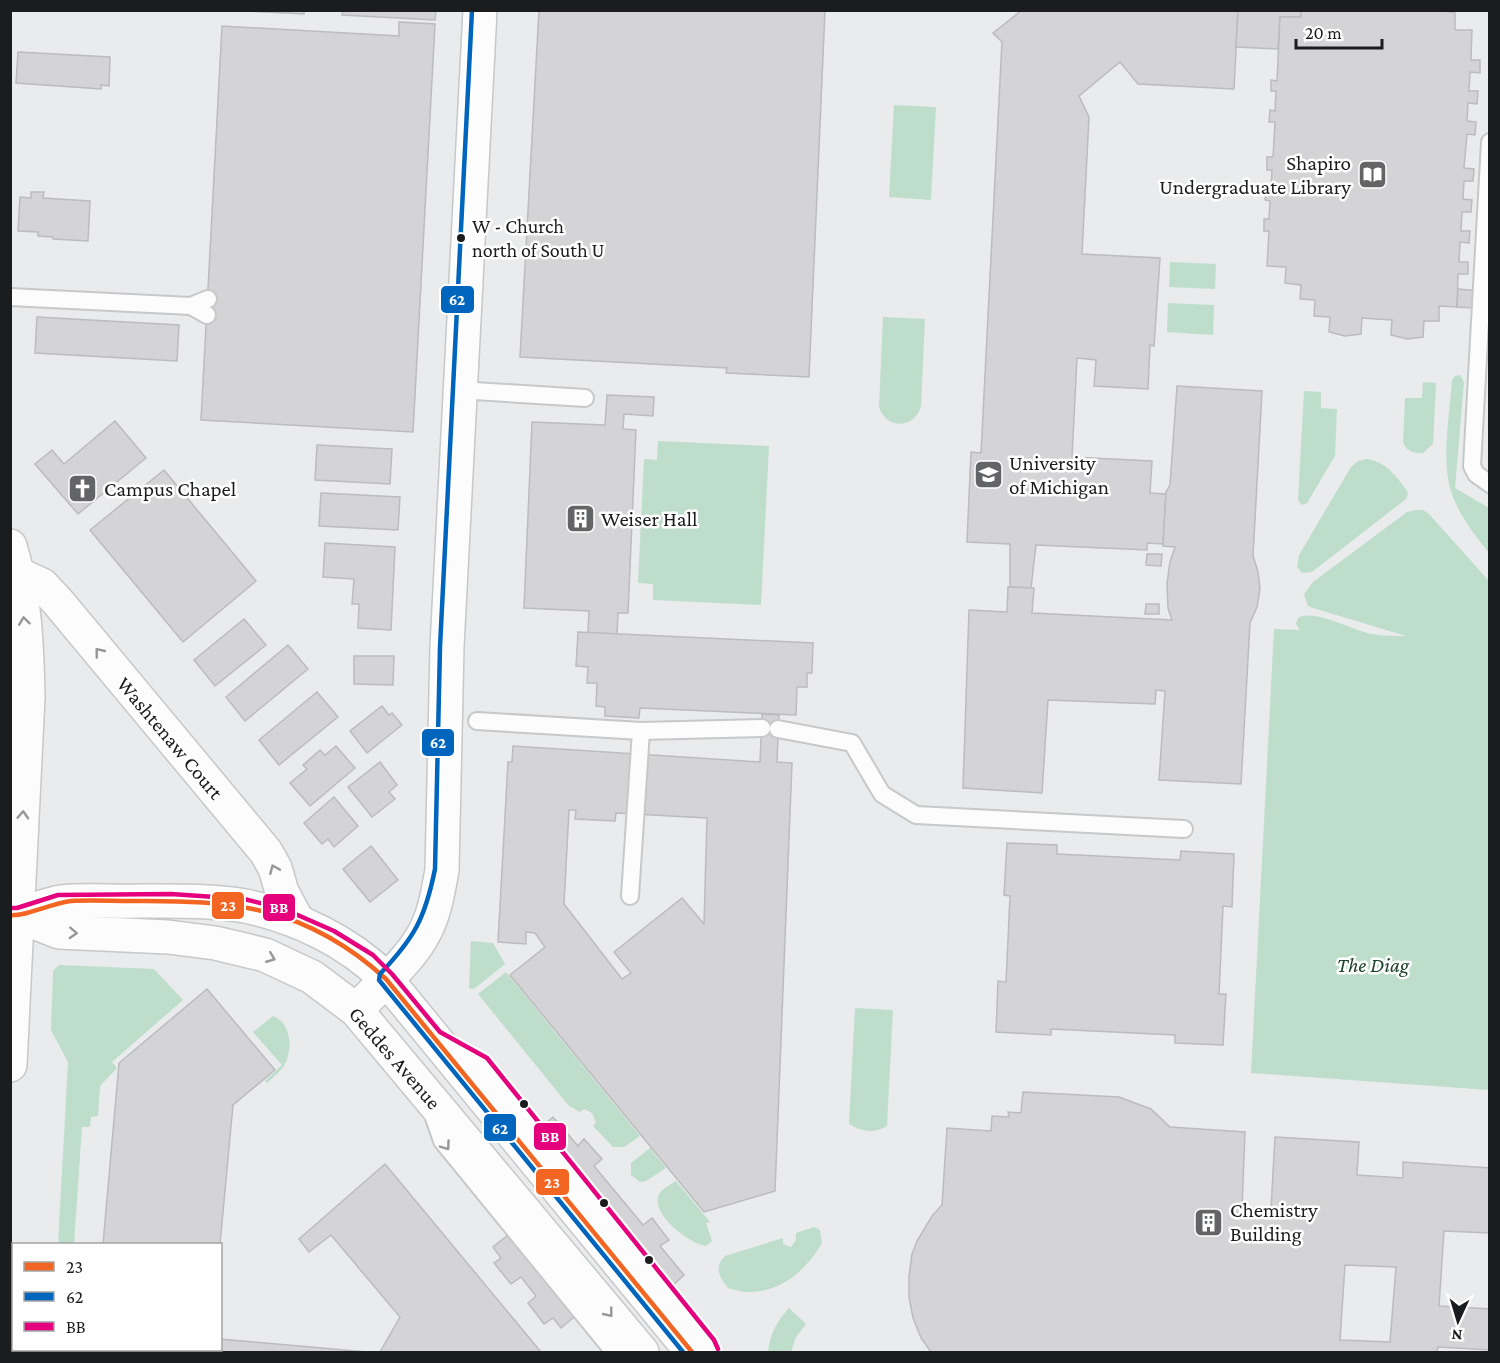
<svg xmlns="http://www.w3.org/2000/svg" width="1500" height="1363" font-family="'Crimson Pro',serif">
<rect width="100%" height="100%" fill="#e9ebed"/>
<g fill="#bedecb">
<path d="M894,105L936,107L931,200L889,197Z"/>
<path d="M1170,262L1216,264L1215,289L1169,287Z"/>
<path d="M1168,303L1214,305L1213,335L1167,332Z"/>
<path d="M883,317L925,319L921,406C915,429 886,430 879,407Z"/>
<path d="M1460,375L1464,382L1455,488L1489,508V553C1474,534 1458,514 1451,491C1441,459 1450,413 1452,380L1455,376Z"/>
<path d="M1423,382L1436,383L1433,444L1423,453C1413,453 1407,452 1403,442L1405,398H1422Z"/>
<path d="M1304,391L1321,392V408L1337,409L1335,456L1307,503L1302,505L1298,500Z"/>
<path d="M658,441L769,446L761,605L653,600V584L638,583L644,459L657,460Z"/>
<path d="M1367,459C1386,462 1395,475 1406,489L1408,493L1406,499L1312,572L1302,573L1297,567L1299,555L1351,467L1358,461Z"/>
<path d="M1415,510H1423L1429,514L1489,581V1090L1251,1073L1274,629L1300,630L1296,624L1298,618C1314,608 1353,631 1372,634C1383,636 1395,636 1406,636L1313,608L1308,606L1304,594L1313,582L1407,512Z"/>
<path d="M471,941L493,943L505,964L474,989L469,988Z"/>
<path d="M59,965L154,969L183,1000L112,1062L117,1068L100,1086L98,1116L91,1117L90,1127H82L74,1244H58L68,1062L51,1030L53,971Z"/>
<path d="M506,972L640,1136L624,1147H613L593,1126L596,1123L592,1113L584,1109L580,1112L569,1106L478,994Z"/>
<path d="M855,1008L893,1010L887,1126C874,1134 862,1132 849,1124Z"/>
<path d="M273,1016C292,1023 293,1050 284,1066C280,1072 272,1078 267,1083L265,1081L282,1065L253,1032Z"/>
<path d="M650,1148L666,1168L646,1181L640,1182L631,1175V1163Z"/>
<path d="M676,1181L710,1222L706,1223L712,1241L706,1246C689,1244 653,1215 658,1197C660,1189 670,1185 676,1181Z"/>
<path d="M814,1227L820,1230L822,1243C807,1269 783,1291 751,1292C744,1293 736,1290 728,1288C719,1277 714,1267 725,1256L783,1238V1244L791,1247L796,1240V1233Z"/>
<path d="M789,1308L806,1324L796,1337L791,1352H768C770,1334 777,1321 789,1308Z"/>
</g>
<g fill="#d4d4d6" stroke="#bcbcbe" stroke-width="1.5" fill-rule="evenodd">
<path d="M225,10H304V14Z"/>
<path d="M343,10H436L435,20L342,15Z"/>
<path d="M539,10H825L809,377L726,373L727,368L520,357Z"/>
<path d="M1022,10H1238L1234,89L1138,84L1120,62L1079,96L1089,117L1082,254L1160,258L1154,346L1150,345L1148,389L1094,386L1096,360L1077,358L1072,457L1152,461L1150,493L1166,494L1163,544L1147,543V550L1036,545L1031,588L1010,587V544L967,542L971,452L981,453L1002,42L993,33Z"/>
<path d="M1238,10H1301V17H1280L1278,49L1236,47Z"/>
<path d="M1301,10H1441L1455,13V30H1472L1471,60H1480V73L1470,72L1469,91H1478L1477,104L1468,103L1467,121L1476,122L1475,135L1467,134L1464,168L1474,169L1473,181H1464L1463,199L1472,200L1471,212H1462L1461,231H1470L1469,243L1460,242L1459,262H1468V274H1458L1457,307L1439,306V321H1424L1423,337L1407,339L1391,335L1392,320L1376,319L1362,318L1361,334L1345,336L1329,332L1330,317L1314,316L1315,300L1300,299L1301,285L1285,283L1286,267L1267,266L1269,231H1264V219H1269L1270,201L1265,200L1266,188H1271L1272,170H1267V157H1273L1275,122H1269L1270,110L1275,111L1276,91H1271V80L1277,81L1280,17H1301Z"/>
<path d="M399,22L435,24L413,432L201,420L222,26L399,36Z"/>
<path d="M18,52L110,57L109,86L101,85V89L16,83Z"/>
<path d="M31,192H44L43,198L90,201L88,241L53,239V237L38,236V232L18,231L20,197L31,198Z"/>
<path d="M1458,289L1490,292V309L1457,307Z"/>
<path d="M37,317L179,325L177,361L35,353Z"/>
<path d="M1177,386L1262,391L1253,556L1258,572L1260,589L1257,607L1250,623L1241,784L1159,780L1165,691L1156,690L1155,704L1048,700L1042,793L963,788L969,610L1007,612L1008,587L1031,588H1034L1032,613L1172,620L1168,608L1167,584L1170,562L1175,547L1163,546L1166,492L1170,485Z"/>
<path d="M607,395L654,397L653,416L624,414L623,429L636,430L628,613H618L617,634L588,633L589,611L524,608L532,422L605,425Z"/>
<path d="M115,421L146,458L78,514L35,464L52,450L64,464Z"/>
<path d="M317,445L392,449L390,484L315,480Z"/>
<path d="M164,470L256,581L183,642L90,530Z"/>
<path d="M321,493L400,497L398,530L319,526Z"/>
<path d="M325,543L395,547L391,630L358,628L359,604H352L354,579L323,577Z"/>
<path d="M1147,554H1162L1161,566L1146,565Z"/>
<path d="M1146,604H1159V614H1145Z"/>
<path d="M244,619L266,645L215,686L194,660Z"/>
<path d="M578,632L813,643L812,673H807V687H797L796,715L640,708L639,718L605,716V707L596,706L597,683H587L588,667L576,666Z"/>
<path d="M288,645L308,669L245,721L226,697Z"/>
<path d="M354,656H394L393,685L354,684Z"/>
<path d="M317,692L338,717L279,765L259,740Z"/>
<path d="M382,706L389,715L392,713L402,725L367,753L350,731Z"/>
<path d="M762,714L779,715L777,762L792,763L775,1191L704,1212L510,975L545,947L535,933L526,932V944L498,942L508,762H512L513,746L760,762ZM569,810H576L575,819L615,821L616,813L707,818L704,924L682,898L614,952L631,973L622,979L564,904Z"/>
<path d="M336,746L355,768L310,806L290,783L307,769L303,765L320,750L325,755Z"/>
<path d="M380,762L397,785L389,792L395,799L372,817L348,787Z"/>
<path d="M334,797L358,826L334,847L328,839L322,844L304,823Z"/>
<path d="M1007,843L1057,845V854L1180,860L1181,851L1234,854L1232,907L1223,906L1219,994H1226L1223,1045L1175,1043V1035L1051,1029V1035L996,1032L998,981L1006,982L1010,896L1004,895Z"/>
<path d="M371,846L398,880L370,902L343,869Z"/>
<path d="M207,989L275,1070L233,1105L220,1244H103L119,1063Z"/>
<path d="M1023,1092L1119,1097L1151,1109L1170,1127L1245,1132L1242,1208L1271,1209L1275,1137L1359,1142L1357,1175L1403,1178V1162L1490,1168V1233L1444,1231L1439,1306L1490,1309V1350L1438,1347L1437,1352H931L921,1338L913,1318L909,1297V1276L912,1254L917,1241L932,1216L942,1205L947,1128L991,1131L992,1116L1009,1117L1008,1112L1021,1113ZM1345,1265L1396,1267L1390,1342L1340,1340Z"/>
<path d="M553,1117L578,1146L584,1139L602,1159L594,1166L643,1225L652,1218L669,1240L660,1246L684,1275L667,1291L536,1131Z"/>
<path d="M385,1164L541,1352H380L400,1317L331,1235L309,1252L299,1239Z"/>
<path d="M513,1231L579,1313L561,1328L553,1318L544,1324L528,1303L536,1296L521,1277L511,1284L494,1263L501,1258L493,1247Z"/>
<path d="M220,1339L367,1352H139V1350H220Z"/>
</g>
<g fill="none" stroke-linecap="round" stroke-linejoin="round">
<defs>
<g id="service">
<path d="M1490,142L1472,466L1476,474L1490,484"/>
<path d="M10,297L191,306L208,299"/>
<path d="M191,306L207,315"/>
<path d="M459,390L585,398"/>
<path d="M477,721L641,731L762,728"/>
<path d="M778,729L852,743L882,794L916,815L1184,829"/>
<path d="M630,896L641,731"/>
<path d="M454,1048L481,1063L708,1345L711,1352"/>
<path d="M433,1115L442,1141L614,1352"/>
</g>
<g id="minor">
<path d="M18,574L42,585L58,602L266,852L275,868L282,892L298,922"/>
<path d="M356,1010C377,988 407,963 422,937C434,917 438,893 442,870L447,647L480,10"/>
</g>
<g id="tertiary">
<path d="M10,915L18,916L59,932L168,937L215,943L265,955L312,977L356,1010L642,1352"/>
<path d="M18,916C31,911 47,904 61,902C87,899 114,902 139,901C174,901 211,900 245,906C297,917 348,941 386,979L692,1352"/>
</g>
<path id="primary" d="M10,546C25,595 27,646 28,697L10,1065"/>
</defs>
<use href="#service" stroke="#c6c8c9" stroke-width="20"/>
<use href="#minor" stroke="#c6c8c9" stroke-width="36"/>
<use href="#tertiary" stroke="#c6c8c9" stroke-width="36"/>
<use href="#primary" stroke="#c6c8c9" stroke-width="36"/>
<use href="#service" stroke="#fcfcfc" stroke-width="16"/>
<use href="#minor" stroke="#fcfcfc" stroke-width="33"/>
<use href="#tertiary" stroke="#fcfcfc" stroke-width="33"/>
<use href="#primary" stroke="#fcfcfc" stroke-width="33"/>
<defs>
<path id="bus-1" d="M10,915C25,917 52,903 71,901C91,900 111,901 131,901C234,900 306,906 386,979L692,1352"/>
<path id="bus-2" d="M472,10L440,647L435,869C425,919 414,938 380,974L379,980L683,1352"/>
<path id="bus-3" d="M11,908H17L58,895L171,894L244,899L284,909L334,931L373,955L392,974L440,1032L487,1058L714,1340L718,1349"/>
</defs>
<use href="#bus-1" stroke="#fff" stroke-width="9"/>
<use href="#bus-2" stroke="#fff" stroke-width="9"/>
<use href="#bus-3" stroke="#fff" stroke-width="9"/>
<use href="#bus-1" stroke="#f26522" stroke-width="4.5"/>
<use href="#bus-2" stroke="#0065bd" stroke-width="4.5"/>
<use href="#bus-3" stroke="#e5007d" stroke-width="4.5"/>
</g>
<defs><path id="oneway-chevron" d="M-2-3.5L2.5 0L-2 3.5" fill="none" stroke-width="1.6" stroke-linecap="round" stroke-linejoin="round" transform="scale(1.5)"/></defs>
<g stroke="#979798">
<use href="#oneway-chevron" transform="translate(24 621) rotate(-97)"/>
<use href="#oneway-chevron" transform="translate(99 652) rotate(-129)"/>
<use href="#oneway-chevron" transform="translate(23 815) rotate(-87)"/>
<use href="#oneway-chevron" transform="translate(274 869) rotate(-113)"/>
<use href="#oneway-chevron" transform="translate(73 933) rotate(3)"/>
<use href="#oneway-chevron" transform="translate(271 958) rotate(22)"/>
<use href="#oneway-chevron" transform="translate(446 1146) rotate(55)"/>
<use href="#oneway-chevron" transform="translate(609 1313) rotate(51)"/>
</g>
<defs>
<symbol id="library-square" viewBox="-11 -11 22 22"><rect x="-9" y="-9" width="18" height="18" rx="4" fill="#636466" stroke="#fff"/><path d="M-6-4Q-3-5.5-.7-3.5V5Q-3 3-6 4ZM6-4Q3-5.5 .7-3.5V5Q3 3 6 4Z" fill="#fff"/></symbol>
<symbol id="university-square" viewBox="-11 -11 22 22"><rect x="-9" y="-9" width="18" height="18" rx="4" fill="#636466" stroke="#fff"/><path d="M0-5L7-2L0 1L-7-2ZM-4 1L0 2.5L4 1V4Q0 6-4 4Z" fill="#fff"/></symbol>
<symbol id="church-square" viewBox="-11 -11 22 22"><rect x="-9" y="-9" width="18" height="18" rx="4" fill="#636466" stroke="#fff"/><path d="M-1.2-6h2.4v3.5h3.3v2.4h-3.3V6h-2.4V-.1h-3.3v-2.4h3.3Z" fill="#fff"/></symbol>
<symbol id="building-square" viewBox="-11 -11 22 22"><rect x="-9" y="-9" width="18" height="18" rx="4" fill="#636466" stroke="#fff"/><path d="M-4-6H4V6H1V3H-1V6H-4ZM-2.5-4.3h1.7v1.8h-1.7ZM.8-4.3h1.7v1.8H.8ZM-2.5-1h1.7V.8h-1.7ZM.8-1h1.7V.8H.8Z" fill="#fff"/></symbol>
</defs>
<g fill-rule="evenodd">
<use href="#library-square" x="1356" y="158" width="33" height="33"/>
<use href="#university-square" x="972" y="458" width="33" height="33"/>
<use href="#church-square" x="66" y="472" width="33" height="33"/>
<use href="#building-square" x="564" y="502" width="33" height="33"/>
<use href="#building-square" x="1192" y="1206" width="33" height="33"/>
</g>
<g fill="#1b1c1d" stroke="#fff" stroke-width="2">
<circle cx="461" cy="238" r="5"/>
<circle cx="524" cy="1104" r="5"/>
<circle cx="604" cy="1203" r="5"/>
<circle cx="649" cy="1260" r="5"/>
</g>
<g text-anchor="middle" stroke-width="5" stroke-linejoin="round" paint-order="stroke">
<g font-size="20" fill="#1b1c1d" stroke="#fff" text-anchor="start">
<text x="472" y="233">W - Church<tspan x="472" dy="24">north of South U</tspan></text>
</g>
<g font-size="21" fill="#1b1c1d" stroke="#fff" text-anchor="start">
<text x="1351" y="170" text-anchor="end">Shapiro<tspan x="1351" dy="24">Undergraduate Library</tspan></text>
<text x="1009" y="470">University<tspan x="1009" dy="24">of Michigan</tspan></text>
<text x="104" y="496">Campus Chapel</text>
<text x="601" y="526">Weiser Hall</text>
<text x="1230" y="1217">Chemistry<tspan x="1230" dy="24">Building</tspan></text>
</g>
<g font-size="21" fill="#1b1c1d" stroke="#fff">
<text transform="translate(170 738) rotate(50)" y="7">Washtenaw Court</text>
<text transform="translate(395 1058) rotate(49)" y="7">Geddes Avenue</text>
</g>
<g font-size="21" font-style="italic" fill="#1e432d" stroke="#fff">
<text x="1373" y="972">The Diag</text>
</g>
</g>
<g stroke="#fff" stroke-width="2">
<rect x="440" y="285" width="35" height="29" rx="6" fill="#0065bd"/>
<rect x="421" y="728" width="34" height="29" rx="6" fill="#0065bd"/>
<rect x="211" y="891" width="34" height="29" rx="6" fill="#f26522"/>
<rect x="262" y="893" width="34" height="29" rx="6" fill="#e5007d"/>
<rect x="483" y="1113" width="34" height="29" rx="6" fill="#0065bd"/>
<rect x="533" y="1122" width="34" height="29" rx="6" fill="#e5007d"/>
<rect x="535" y="1168" width="35" height="28" rx="6" fill="#f26522"/>
</g>
<g font-size="16" text-anchor="middle" font-weight="bold" fill="#fff">
<text x="457" y="305">62</text>
<text x="438" y="748">62</text>
<text x="228" y="911">23</text>
<text x="279" y="913">BB</text>
<text x="500" y="1134">62</text>
<text x="550" y="1142">BB</text>
<text x="552" y="1188">23</text>
</g>
<rect width="1500" height="1363" fill="none" stroke="#1b1c1d" stroke-width="24"/>
<rect x="12" y="1243" width="210" height="108" fill="#ffffff" stroke="#a4a4a5" stroke-width="1.5"/>
<rect x="24" y="1262" width="30" height="9" fill="#f26522" stroke="#a4a4a5" stroke-width="1.5"/>
<text x="66" y="1273" font-size="18" fill="#1b1c1d">23</text>
<rect x="24" y="1292" width="30" height="9" fill="#0065bd" stroke="#a4a4a5" stroke-width="1.5"/>
<text x="66" y="1303" font-size="18" fill="#1b1c1d">62</text>
<rect x="24" y="1322" width="30" height="9" fill="#e5007d" stroke="#a4a4a5" stroke-width="1.5"/>
<text x="66" y="1333" font-size="18" fill="#1b1c1d">BB</text>
<g transform="translate(1458 1321) rotate(184)" stroke="#ffffff" stroke-width="4.5" paint-order="stroke">
<path d="M0-4.5L10 22L0 15L-10 22Z" fill="#1b1c1d"/>
<text y="-9" font-size="16" font-weight="bold" text-anchor="middle" fill="#1b1c1d">N</text>
</g>
<path d="M1296 39v9h86v-9" fill="none" stroke="#1b1c1d" stroke-width="3"/>
<text x="1305" y="39" font-size="18" fill="#1b1c1d" stroke="#ffffff" stroke-width="4.5" paint-order="stroke">20 m</text>
</svg>
